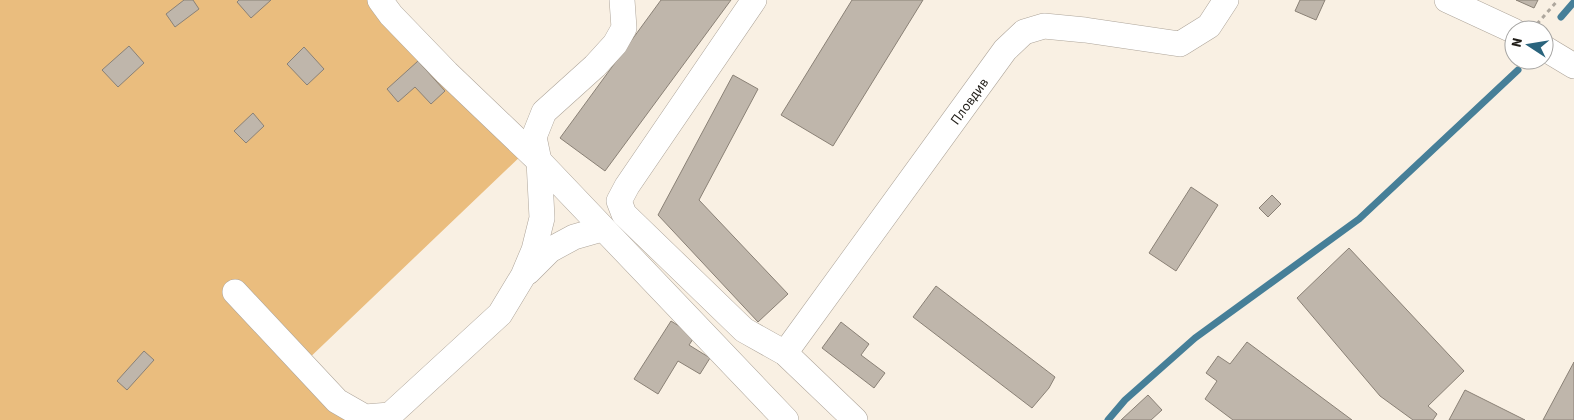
<svg xmlns="http://www.w3.org/2000/svg" width="1574" height="420" font-family="'Source Sans 3',sans-serif">
<rect width="100%" height="100%" fill="#f9f0e3"/>
<path fill="#eabd7e" d="M0,0H383L527,150L303,364L351,420H0Z"/>
<g fill="none" stroke-linecap="round" stroke-linejoin="round">
<g stroke="#467f98" stroke-width="7">
<path d="M1561,17L1574,2"/>
<path d="M1108,420L1125,400L1195,338L1359,219L1518,70"/>
</g>
</g>
<g fill="#bfb6ab" stroke="#8a8176">
<path d="M184,0H193L199,9L175,27L166,14Z"/>
<path d="M239,0H271L251,18L237,2Z"/>
<path d="M661,0H731L605,171L560,138Z"/>
<path d="M852,0H923L833,146L781,115Z"/>
<path d="M1300,0H1325L1316,20L1295,11Z"/>
<path d="M1516,0H1538L1534,8Z"/>
<path d="M129,46L144,63L118,87L102,70Z"/>
<path d="M304,47L324,69L307,85L287,64Z"/>
<path d="M418,61L445,91L431,104L415,87L398,102L387,89Z"/>
<path d="M733,75L758,89L699,200L788,294L758,322L658,215Z"/>
<path d="M253,113L264,126L246,143L234,131Z"/>
<path d="M1191,187L1218,205L1176,271L1149,253Z"/>
<path d="M1272,195L1281,204L1268,217L1259,208Z"/>
<path d="M1349,248L1464,371L1428,406L1437,414L1433,420H1413L1380,396L1297,298Z"/>
<path d="M936,286L1055,377L1049,388L1032,408L913,317Z"/>
<path d="M671,321L695,336L689,345L710,358L700,374L678,361L658,394L634,379Z"/>
<path d="M841,322L869,344L861,355L885,373L874,388L822,348Z"/>
<path d="M1247,342L1352,420H1233L1205,399L1217,381L1206,373L1218,356L1230,364Z"/>
<path d="M144,351L154,360L127,390L117,381Z"/>
<path d="M1574,362V420H1543Z"/>
<path d="M1465,390L1525,420H1449Z"/>
<path d="M1148,395L1162,410L1151,420H1121Z"/>
</g>
<g fill="none" stroke-linecap="round" stroke-linejoin="round">
<defs>
<g id="minor">
<path d="M380,0L391,15L447,73L539,161L786,420"/>
<path d="M754,0L627,186L619,201L624,214L744,330L785,353L855,420"/>
<path d="M1447,0L1514,31"/>
<path d="M1544,48L1574,66"/>
<path d="M528,272L550,250L574,237L602,229"/>
<path d="M235,292L337,401L365,417L390,415L500,314L523,276L534,250L542,218L539,161L534,137L544,112L595,66L615,44L624,28L622,0"/>
<path d="M785,353L1005,50L1024,32L1044,26L1085,30L1180,44L1209,26L1226,0"/>
</g>
</defs>
<use href="#minor" stroke="#aea59a" stroke-width="26"/>
<path stroke="#aea79d" stroke-width="3" stroke-dasharray="4 4" stroke-linecap="butt" d="M1537,24L1558,0"/>
<use href="#minor" stroke="#fff" stroke-width="25"/>
</g>
<g text-anchor="middle" stroke-width="4.5" stroke-linejoin="round" paint-order="stroke">
<g font-size="14" fill="#1f1c17" stroke="#fff">
<text transform="translate(969 101) rotate(-54)" y="5">Пловдив</text>
</g>
</g>
<g transform="translate(1529 45) rotate(282)"><circle r="24" fill="#ffffff" stroke="#a5a4a2"/>
<path d="M0-4L9 19L0 12L-9 19Z" fill="#2a647d"/>
<text y="-8" font-size="14" font-weight="bold" text-anchor="middle" fill="#1f1c17">N</text>
</g>
</svg>
